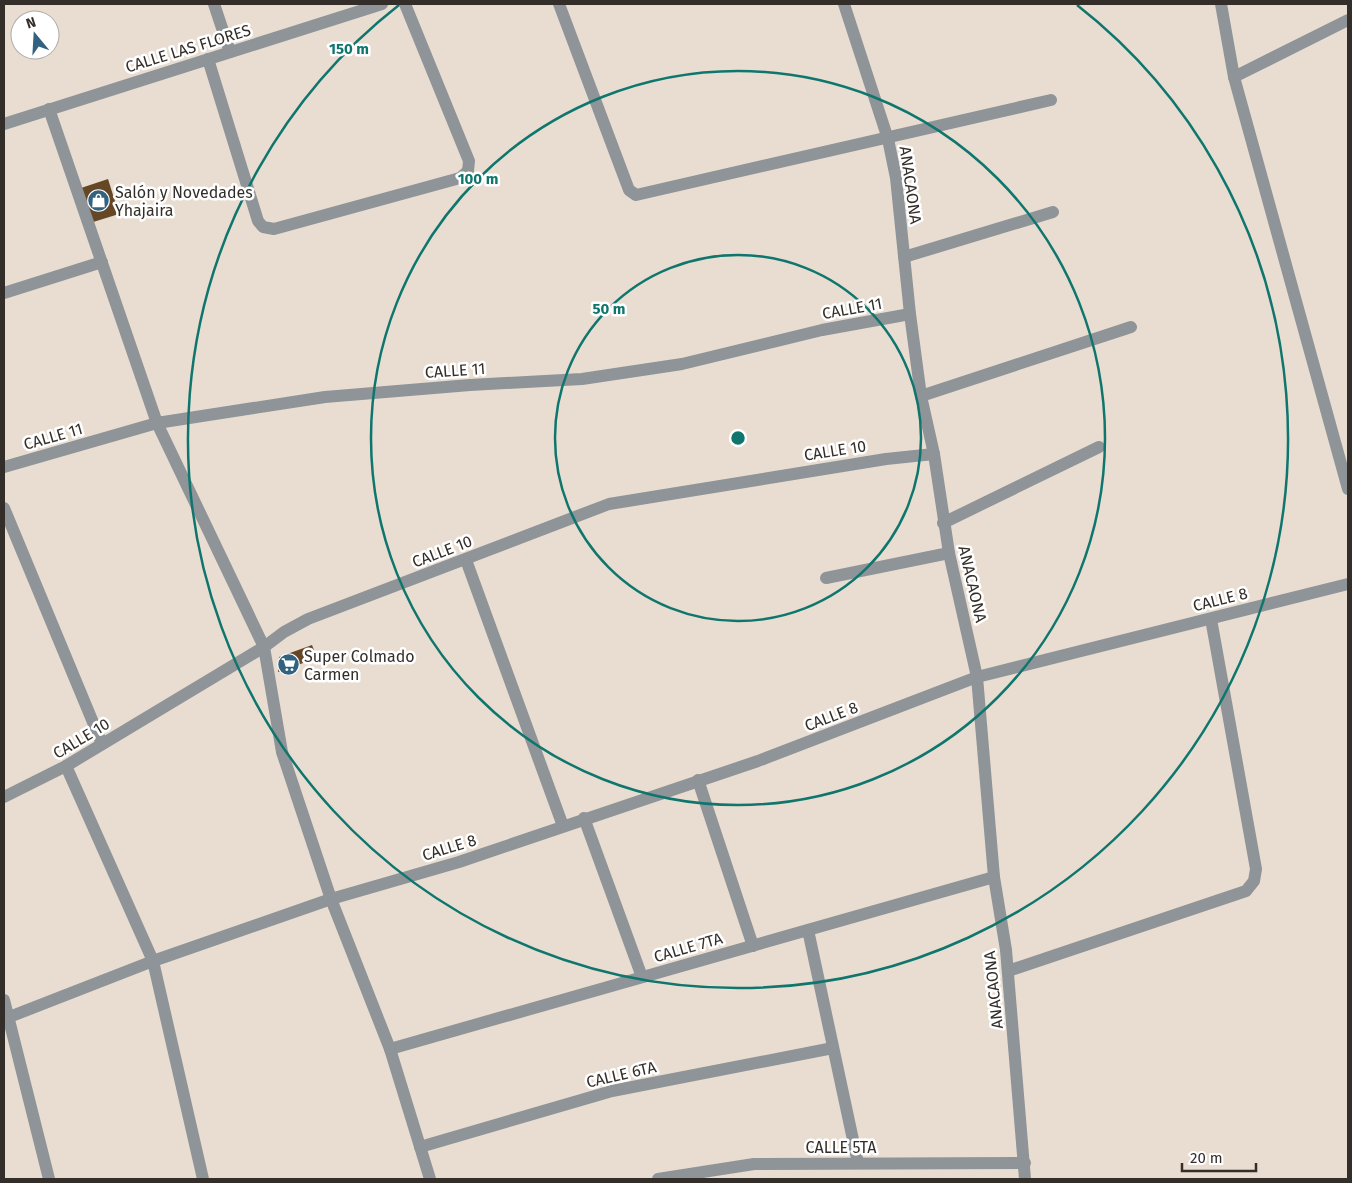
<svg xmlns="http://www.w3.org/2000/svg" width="1352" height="1183" font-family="'Fira Sans',sans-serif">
<rect width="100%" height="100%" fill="#e9ddd1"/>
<g fill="#654625">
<path d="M108,179L119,214L90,223L78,189Z"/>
<path d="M312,645L317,658L278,672L279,657Z"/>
</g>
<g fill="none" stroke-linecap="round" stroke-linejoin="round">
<g stroke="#8e9498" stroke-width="12">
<path d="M214,4L230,52"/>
<path d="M559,4L629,190L636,195L1051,100"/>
<path d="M844,4L888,139L896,178L910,314L921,396L934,454L949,553L977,677L994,877L1006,950L1025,1179"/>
<path d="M1221,4L1234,77L1348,489"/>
<path d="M208,59L258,221L263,227L274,229L460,178L468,171L469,161L405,4"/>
<path d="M1234,77L1348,20"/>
<path d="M49,109L157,423L264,647L282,752L331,899L390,1049L430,1179"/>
<path d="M4,124L382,4"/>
<path d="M904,257L1053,212"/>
<path d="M4,293L102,262"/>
<path d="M921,396L1131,327"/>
<path d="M4,467L157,423L325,397L470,385L582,379L682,364L822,330L910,314"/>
<path d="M4,508L102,744"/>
<path d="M943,523L1099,447"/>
<path d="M466,560L563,826"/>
<path d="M826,578L949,553"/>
<path d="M66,766L153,961L203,1179"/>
<path d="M698,780L753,946"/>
<path d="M4,797L66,766L264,647L284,632L308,619L609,504L886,459L934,454"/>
<path d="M584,818L642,977"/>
<path d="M808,930L858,1163"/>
<path d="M1008,971L1246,891L1254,881L1256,869L1211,619"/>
<path d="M4,1000L49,1179"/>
<path d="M4,1019L153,961L331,899L459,862L758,761L977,677L1348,584"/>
<path d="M390,1049L994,877"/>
<path d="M420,1147L612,1091L833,1048"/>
<path d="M658,1179L754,1164L1025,1163"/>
</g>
</g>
<g fill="none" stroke="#0f766e" stroke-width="2.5">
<circle cx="738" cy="438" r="183"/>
<circle cx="738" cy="438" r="367"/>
<path d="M1077 5A550 550 0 1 1 399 5"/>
</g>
<defs>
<symbol id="shop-disc" viewBox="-11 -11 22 22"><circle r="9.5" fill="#326280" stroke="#fff"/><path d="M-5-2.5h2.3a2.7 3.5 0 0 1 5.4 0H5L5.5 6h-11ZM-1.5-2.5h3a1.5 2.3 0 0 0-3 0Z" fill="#fff"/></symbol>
<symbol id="supermarket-disc" viewBox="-11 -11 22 22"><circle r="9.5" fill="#326280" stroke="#fff"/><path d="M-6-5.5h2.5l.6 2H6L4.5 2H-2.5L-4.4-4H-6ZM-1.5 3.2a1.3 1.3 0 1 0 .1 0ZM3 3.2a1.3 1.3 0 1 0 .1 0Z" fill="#fff"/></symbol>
</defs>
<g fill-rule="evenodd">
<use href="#shop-disc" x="86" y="188" width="25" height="25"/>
<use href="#supermarket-disc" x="276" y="652" width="25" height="25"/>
</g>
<g text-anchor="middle" stroke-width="5" stroke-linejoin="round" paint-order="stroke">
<g font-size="16" fill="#332e2a" stroke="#fff">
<text transform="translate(188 48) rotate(-17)" y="6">CALLE LAS FLORES</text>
<text transform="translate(911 185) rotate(82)" y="6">ANACAONA</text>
<text transform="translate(852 308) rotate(-10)" y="6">CALLE 11</text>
<text transform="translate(455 370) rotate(-4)" y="6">CALLE 11</text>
<text transform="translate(53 436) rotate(-16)" y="6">CALLE 11</text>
<text transform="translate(835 450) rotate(-9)" y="6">CALLE 10</text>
<text transform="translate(442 551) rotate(-21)" y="6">CALLE 10</text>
<text transform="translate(973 584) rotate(77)" y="6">ANACAONA</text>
<text transform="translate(1220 599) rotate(-14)" y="6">CALLE 8</text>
<text transform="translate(831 716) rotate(-21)" y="6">CALLE 8</text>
<text transform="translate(81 738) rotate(-31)" y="6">CALLE 10</text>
<text transform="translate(449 847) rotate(-17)" y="6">CALLE 8</text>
<text transform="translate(688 947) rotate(-16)" y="6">CALLE 7TA</text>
<text transform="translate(993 990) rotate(-96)" y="6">ANACAONA</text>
<text transform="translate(621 1074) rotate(-13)" y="6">CALLE 6TA</text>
<text x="841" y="1153">CALLE 5TA</text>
</g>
<g font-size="16" fill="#332e2a" stroke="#fff" text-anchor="start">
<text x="115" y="198">Salón y Novedades<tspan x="115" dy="18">Yhajaira</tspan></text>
<text x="304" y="662">Super Colmado<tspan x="304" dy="18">Carmen</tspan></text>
</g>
</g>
<circle cx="738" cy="438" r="8" fill="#0f766e" stroke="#fff" stroke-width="2.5"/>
<g font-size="15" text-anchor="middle" font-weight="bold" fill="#0f766e" stroke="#fff" stroke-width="5" stroke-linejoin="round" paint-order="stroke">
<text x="349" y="54">150 m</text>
<text x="478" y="184">100 m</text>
<text x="609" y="314">50 m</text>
</g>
<rect width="1352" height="1183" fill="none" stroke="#332e2a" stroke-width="10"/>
<g transform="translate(35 35) rotate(342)"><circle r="24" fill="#ffffff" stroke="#adabaa"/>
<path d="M0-4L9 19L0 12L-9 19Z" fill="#326280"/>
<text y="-8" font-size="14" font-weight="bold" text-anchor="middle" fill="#332e2a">N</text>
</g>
<path d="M1182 1163v8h74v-8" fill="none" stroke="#332e2a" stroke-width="2.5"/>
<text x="1190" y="1163" font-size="15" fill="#332e2a" stroke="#ffffff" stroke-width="4" paint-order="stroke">20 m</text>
</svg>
